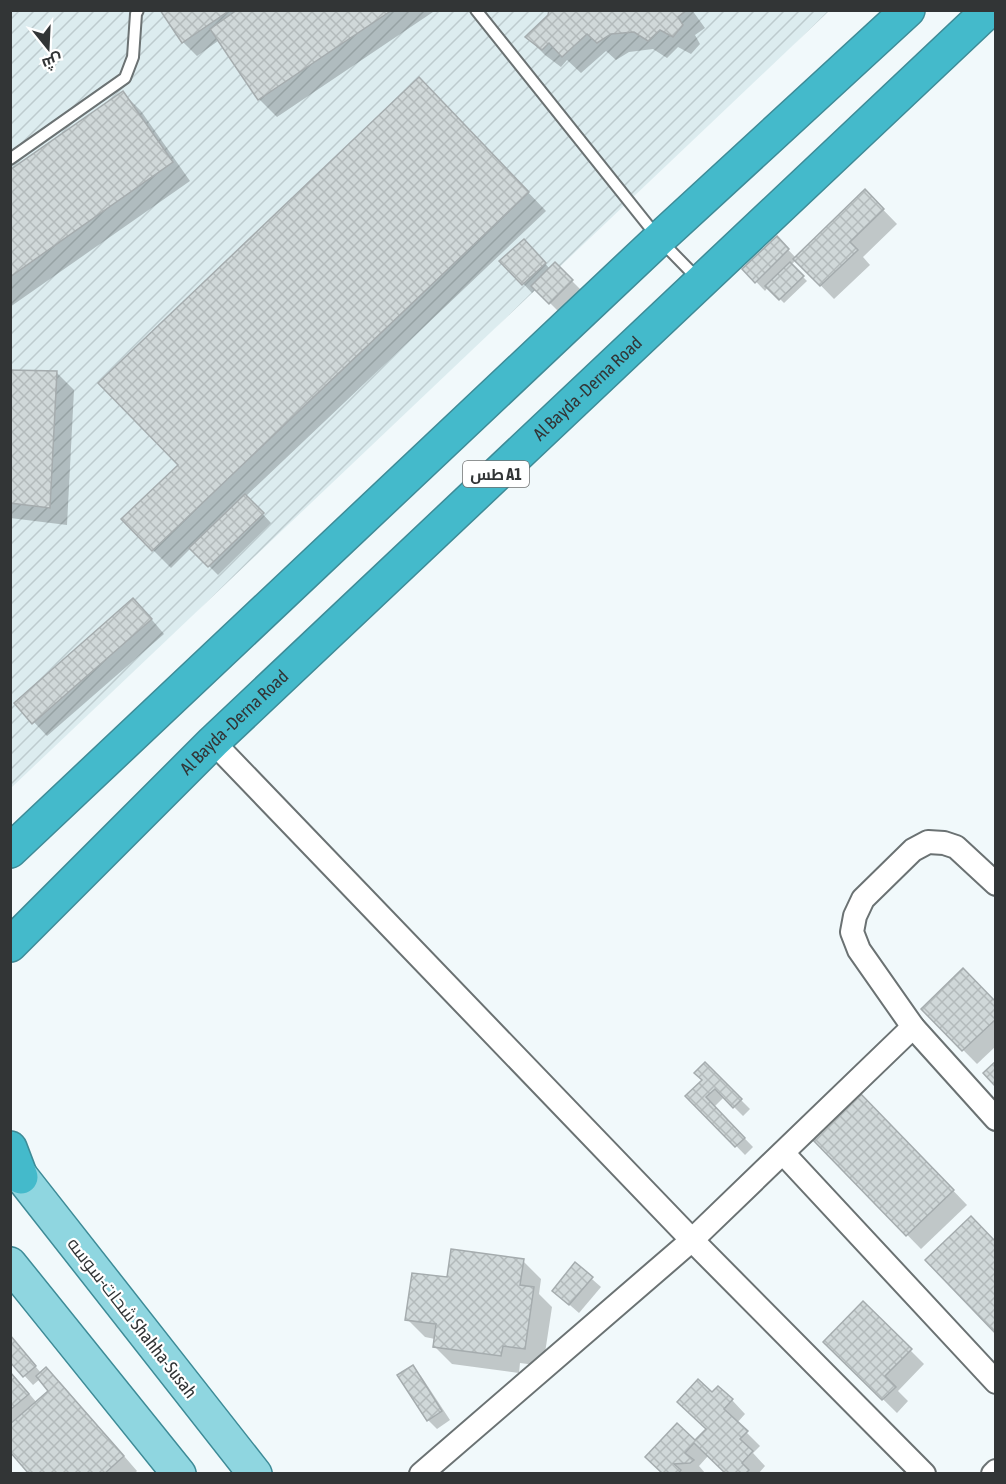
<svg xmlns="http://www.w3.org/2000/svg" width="1006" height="1484" font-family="'Asap Condensed',Cairo,sans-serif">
<defs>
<pattern id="industrial-furrows" width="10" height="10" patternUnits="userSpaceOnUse" patternTransform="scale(1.5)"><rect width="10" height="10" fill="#dcecef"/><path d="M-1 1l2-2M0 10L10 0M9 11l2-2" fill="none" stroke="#bdcbce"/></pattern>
<pattern id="building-cross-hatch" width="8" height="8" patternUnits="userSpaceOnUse" patternTransform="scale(1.5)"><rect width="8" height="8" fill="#d0d8d9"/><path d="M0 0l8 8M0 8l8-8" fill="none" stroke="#b3babb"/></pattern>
</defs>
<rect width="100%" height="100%" fill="#f1f9fb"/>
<path fill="url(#industrial-furrows)" d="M11,11H829L11,788Z"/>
<g fill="#0003">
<path d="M162,10H432L433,12L277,117L259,99L218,41L197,56L183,42Z"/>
<path d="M550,10H692L705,28L695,35L700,44L691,54L678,47L667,58L653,49L629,52L616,60L606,51L581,73L567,60L561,67L545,55L527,37L550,16Z"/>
<path d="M123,93L141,111L190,181L10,307V172Z"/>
<path d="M437,97L546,211L246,496L271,523L218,575L191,548L171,568L153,550L180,465Z"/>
<path d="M865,191L897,224L863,257L870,265L834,299L796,260L791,265L807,281L784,303L768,287L765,291L744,269L777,238L796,258Z"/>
<path d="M533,250L550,269L555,264L581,290L559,312L536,289L532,293L502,261Z"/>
<path d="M10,372H56L74,390L67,525L10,518Z"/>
<path d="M147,614L164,634L47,736L16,703Z"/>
<path d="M996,1003V1046L977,1064L923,1009Z"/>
<path d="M705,1064L750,1109L743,1116L724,1097L714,1107L753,1147L745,1155L688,1096L704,1080Z"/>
<path d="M873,1107L967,1205L921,1249L813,1138Z"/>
<path d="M523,1261L541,1279L539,1294L552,1307L543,1366L520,1363L519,1373L452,1364L434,1346L435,1339L425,1337L407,1319L448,1279Z"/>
<path d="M576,1265L601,1287L579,1313L563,1299Z"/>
<path d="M863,1303L924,1364L898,1391L908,1401L897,1413L825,1342Z"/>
<path d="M10,1336L41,1373L46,1369L60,1382L137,1471L134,1474H31L10,1450V1371L37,1403L51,1391L40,1379L33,1385L10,1360Z"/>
<path d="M412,1367L421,1376L450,1420L437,1429L428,1420Z"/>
<path d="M712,1394L732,1400L745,1414L737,1423L760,1446L753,1453L765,1466L758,1474H727L708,1456L699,1466L706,1474H664L647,1457L695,1442L707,1429Z"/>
</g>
<g fill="url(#building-cross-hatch)" stroke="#a5acae" stroke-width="1.5">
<path d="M160,10H230L182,43Z"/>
<path d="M237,10H392L258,100L210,29Z"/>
<path d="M549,10H687L678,17L683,25L673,37L660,30L648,41L634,32L611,34L597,43L587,34L562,57L549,43L542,50L525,37L548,15Z"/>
<path d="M419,77L529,192L152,551L121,519L178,465L98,383Z"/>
<path d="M123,91L173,162L10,277V170Z"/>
<path d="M865,189L884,209L850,242L858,250L820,286L793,259Z"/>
<path d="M777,236L789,249L755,283L742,269Z"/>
<path d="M524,239L546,263L522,285L499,261Z"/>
<path d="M555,262L573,280L549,304L531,286Z"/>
<path d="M790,262L804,276L779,300L765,286Z"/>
<path d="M10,370L57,371L50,508L10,503Z"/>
<path d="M245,494L264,513L208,567L189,548Z"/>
<path d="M133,598L152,619L32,724L14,703Z"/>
<path d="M963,968L996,1002V1019L962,1051L921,1009Z"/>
<path d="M996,1061V1087L983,1073Z"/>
<path d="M705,1062L742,1099L733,1108L715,1089L706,1097L745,1138L735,1147L685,1096L702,1080L694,1073Z"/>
<path d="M859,1092L954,1190L906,1236L811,1138Z"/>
<path d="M971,1216L996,1242V1334L925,1260Z"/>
<path d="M451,1249L524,1259L520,1285L534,1287L525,1349L503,1346L501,1356L433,1347L436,1324L405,1320L412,1273L447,1277Z"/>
<path d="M575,1262L593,1277L569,1305L552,1291Z"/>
<path d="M863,1301L912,1349L885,1376L896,1387L882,1400L823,1342Z"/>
<path d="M10,1335L36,1366L23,1377L10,1362Z"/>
<path d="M413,1365L442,1411L427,1421L397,1375Z"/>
<path d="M46,1367L124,1456L104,1474H29L10,1452V1424L48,1391L36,1376Z"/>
<path d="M10,1372L29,1394L10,1410Z"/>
<path d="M698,1379L712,1392L718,1386L733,1399L724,1409L748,1431L740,1439L753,1451L742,1463L749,1470L745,1474H726L694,1443L685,1453L694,1460L690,1463L674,1464L681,1470L678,1474H663L645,1457L677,1423L695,1440L706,1429L677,1402Z"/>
</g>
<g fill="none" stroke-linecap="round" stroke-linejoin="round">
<defs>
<g id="lane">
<path d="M476,10L659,239L698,279"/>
<path d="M10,159L125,78L133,57L136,14L138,10"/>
</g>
<g id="street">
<path d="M213,742L692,1240L924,1474"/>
<path d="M996,884L956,847L944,843L928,842L913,850L863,899L855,916L852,932L859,950L913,1027L996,1119"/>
<path d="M783,1153L996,1382"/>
<path d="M421,1474L692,1240L913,1027"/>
<path d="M993,1474L996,1471"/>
</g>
<g id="primary">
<path d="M10,1162L255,1474"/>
<path d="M10,1264L179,1474"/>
</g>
<g id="highway">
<path d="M10,851L659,239L908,10"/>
<path id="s1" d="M10,945L213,742L989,10"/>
<path d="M10,1148L21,1177"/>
</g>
</defs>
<use href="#lane" stroke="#6b7273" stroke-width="14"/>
<use href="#street" stroke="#6b7273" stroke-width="26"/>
<use href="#primary" stroke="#3e8b97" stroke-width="36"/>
<use href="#highway" stroke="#3e8b97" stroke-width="36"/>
<use href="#lane" stroke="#fff" stroke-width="10"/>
<use href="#street" stroke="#fff" stroke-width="22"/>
<use href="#primary" stroke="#8fd6e0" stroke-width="33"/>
<use href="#highway" stroke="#44bacb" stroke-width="33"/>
</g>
<g text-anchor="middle" stroke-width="4.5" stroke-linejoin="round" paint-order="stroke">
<rect fill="#fff" stroke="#707272" stroke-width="1.5" x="463" y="461" width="66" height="26" rx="4.5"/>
<g font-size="16" font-weight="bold" fill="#323536">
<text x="496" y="480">طس A1</text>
</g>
<g font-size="18" fill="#323536" stroke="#fff">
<text dy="6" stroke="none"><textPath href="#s1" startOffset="802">Al Bayda -Derna Road</textPath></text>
<text dy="6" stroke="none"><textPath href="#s1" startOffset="316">Al Bayda -Derna Road</textPath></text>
<text transform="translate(132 1318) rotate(52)" y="6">شحات-سوسه Shahha-Susah</text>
</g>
</g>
<rect width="1006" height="1484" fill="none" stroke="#323536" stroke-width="24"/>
<g transform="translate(48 48) rotate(162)" stroke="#ffffff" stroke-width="4.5" paint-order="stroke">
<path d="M0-4.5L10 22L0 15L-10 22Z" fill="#323536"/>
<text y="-9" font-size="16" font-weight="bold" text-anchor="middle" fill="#323536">ش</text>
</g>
</svg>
